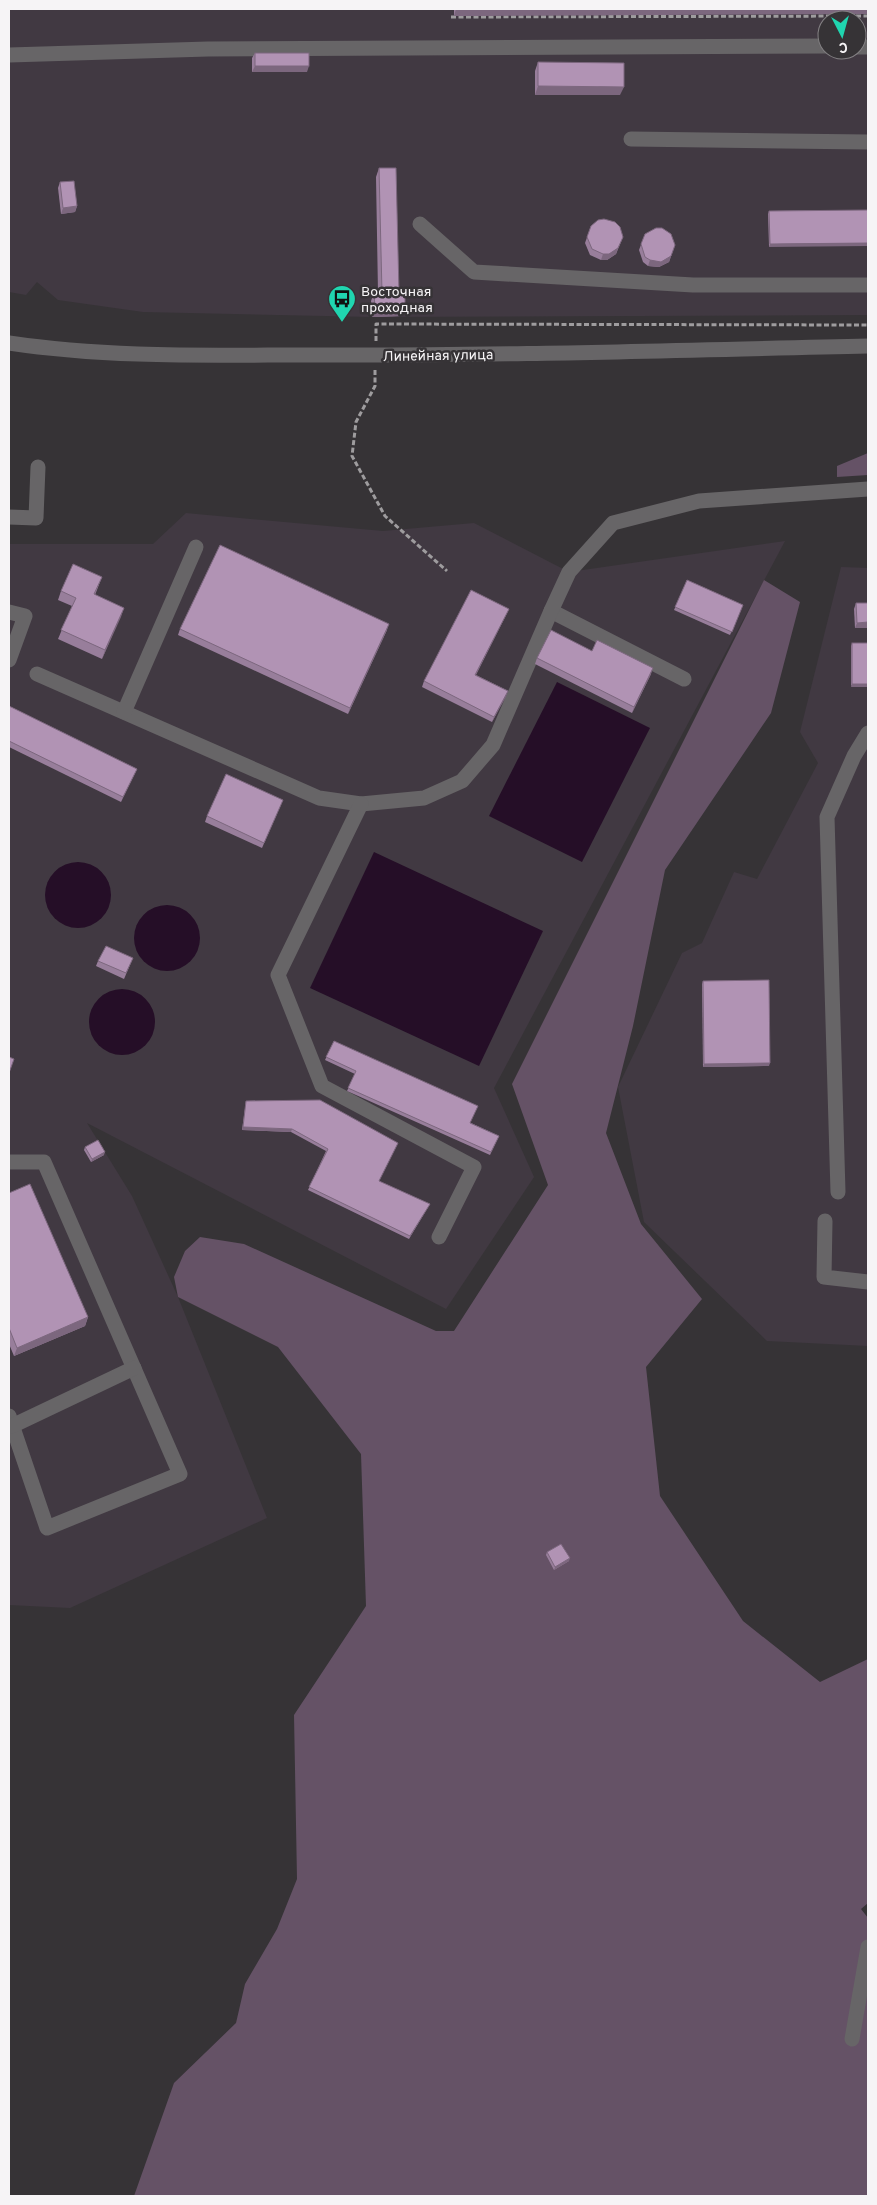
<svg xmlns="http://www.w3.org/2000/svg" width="877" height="2205" font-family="Overpass,sans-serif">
<rect width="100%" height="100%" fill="#363336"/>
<g fill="#413942" fill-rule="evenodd">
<path d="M9,9H868V315L372,317L143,312L58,300L37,282L26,295L9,292ZM827,20H857V50H827Z"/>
<path d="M186,513L383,531L474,523L569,572L785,541L494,1088L534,1177L446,1309L87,1123L132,1196L178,1297L267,1518L70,1608L9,1605V544H153Z"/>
<path d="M841,567L868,568V1346L767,1341L644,1222L618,1087L682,953L702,943L734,872L757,879L818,763L800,732Z"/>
</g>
<g fill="#655266">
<path d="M868,453V475L837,477V466Z"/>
<path d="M764,580L800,602L771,713L665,870L633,1026L606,1133L641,1224L702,1299L646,1367L660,1496L743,1621L820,1682L868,1659V1903L861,1909L868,1918V2196H134L174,2083L236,2023L245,1984L277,1929L297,1879L294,1715L366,1606L361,1454L278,1347L178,1297L174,1277L185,1251L200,1237L244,1244L436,1331H454L548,1185L512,1084Z"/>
</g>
<g fill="#250e27">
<path d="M557,682L650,728L582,862L489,816Z"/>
<path d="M374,852L543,931L479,1066L310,988Z"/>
<circle cx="78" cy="895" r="33"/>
<circle cx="167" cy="938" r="33"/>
<circle cx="122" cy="1022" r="33"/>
</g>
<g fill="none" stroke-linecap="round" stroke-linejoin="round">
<g stroke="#9e9c9e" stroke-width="3" stroke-dasharray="5 2.5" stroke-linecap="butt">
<path d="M451,17L868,16"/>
<path d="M376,341V324L868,325"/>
<path d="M375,370V386L356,422L352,456L385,516L447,571"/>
</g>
<g stroke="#676567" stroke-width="15">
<path d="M857,47H868"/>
<path d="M9,55L208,49L827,46"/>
<path d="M631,139L868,142"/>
<path d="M420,224L474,272L693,285H868"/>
<path d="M9,343C109,358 210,355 311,355C497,356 682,350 868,346"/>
<path d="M9,517L36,518L38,467"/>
<path d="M551,611L684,679"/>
<path d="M9,612L25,616L9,660"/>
<path d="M37,674L319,798L361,804L424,798L462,781L493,745L551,611L569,572L613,523L699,501L868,489"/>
<path d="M124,712L196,547"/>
<path d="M361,804L278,975L322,1086L474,1167L439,1237"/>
<path d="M9,1162H44L180,1474L47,1528L9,1416"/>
<path d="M838,1192L827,817L854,756L868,733"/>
<path d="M825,1221L824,1277L868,1282"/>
<path d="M12,1426L134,1368"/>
<path d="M852,2039L868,1947"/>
</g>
</g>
<g fill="#987e9b">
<path d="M454,9H868L454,16Z"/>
<path d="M255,53L307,72H252V58Z"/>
<path d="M538,62L620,95H535V71Z"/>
<path d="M379,168L399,292L402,316L372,317L371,301L374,293H378L376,177Z"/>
<path d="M60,182L77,206L75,212L61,214L58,188Z"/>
<path d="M868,210L769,247L768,214L769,211Z"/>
<path d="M591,226L623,237L616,254L607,260H601L590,255L585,243Z"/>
<path d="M645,234L675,245L669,262L659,267L648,266L643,262L639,250Z"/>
<path d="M102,577L95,595L124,608L102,659L58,639L72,606L58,600L61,591Z"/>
<path d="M687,580L743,605L730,635L674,610Z"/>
<path d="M856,603H868V628H855L854,609Z"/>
<path d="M509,609L476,675L508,691L492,722L422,687L424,681Z"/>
<path d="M180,629L387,630L348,714L178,635Z"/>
<path d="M852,643H868L851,687V646Z"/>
<path d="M592,651L651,674L632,713L535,664L537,658Z"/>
<path d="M9,706L137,769L121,802L9,747Z"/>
<path d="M283,800L262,848L205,822L207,816Z"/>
<path d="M133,958L124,979L96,966L98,961Z"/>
<path d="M703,981L769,1066L703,1067L702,984Z"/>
<path d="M334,1041L471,1123L499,1136L490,1155L347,1091L355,1074L325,1060Z"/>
<path d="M320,1100L379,1181L430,1204L409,1239L308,1190L326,1151L291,1132L242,1130L246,1101Z"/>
<path d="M85,1147L104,1155L91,1162L84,1150Z"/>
<path d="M9,1193L88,1317L85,1326L14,1356L9,1344Z"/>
<path d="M547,1552L569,1561L554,1570L546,1555Z"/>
</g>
<g fill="#7c677e">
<path d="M456,9H868V14L454,16Z"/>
<path d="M255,66H309L307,72H252Z"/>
<path d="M538,86L624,87L620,95H535Z"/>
<path d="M77,206L75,212L61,214L63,208Z"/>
<path d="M868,243V246L769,247L770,244Z"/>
<path d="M618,248L616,254L607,260H601L603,254Z"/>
<path d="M671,256L669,262L659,267L648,266L650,260Z"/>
<path d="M375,308H405L402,316L372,317Z"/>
<path d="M124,608L121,617L102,659L105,650Z"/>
<path d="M509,609L506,615L473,680L475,675Z"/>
<path d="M868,622V628H855L857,623Z"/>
<path d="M389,624L387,630L348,714L350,708Z"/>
<path d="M653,668L651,674L632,713L634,707Z"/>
<path d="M852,684H868V687H851Z"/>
<path d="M508,691L506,697L492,722L494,717Z"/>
<path d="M770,1063L769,1066L703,1067L704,1064Z"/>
<path d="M243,1127L292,1129L291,1132L242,1130Z"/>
<path d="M105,1152L104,1155L91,1162L92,1159Z"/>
<path d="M88,1317L85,1326L14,1356L17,1348Z"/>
<path d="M570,1558L569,1561L554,1570L555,1567Z"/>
</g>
<g fill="#b193b4" stroke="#7c677e">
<rect x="255" y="53" width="54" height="13"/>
<path d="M538,62L624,63V87L538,86Z"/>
<path d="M379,168H396L399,292H405V308H375L374,293H382Z"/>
<path d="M74,181L77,206L63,208L60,182Z"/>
<path d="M868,210V243L770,244L769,211Z"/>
<path d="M604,219L615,222L620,227L623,237L618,248L609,254H603L592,249L587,237L591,226L598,220Z"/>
<path d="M656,228H662L671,234L675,245L671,256L661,262L650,260L645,257L641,244L645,234Z"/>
<path d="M220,545L389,624L350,708L180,629Z"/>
<path d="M73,564L102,577L94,594L124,608L105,650L61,630L76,598L61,591Z"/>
<path d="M687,580L743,605L732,632L675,607Z"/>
<path d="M471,590L509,609L475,675L508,691L494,717L424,681Z"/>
<path d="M856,603H868V622L857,623Z"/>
<path d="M551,630L592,651L597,640L653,668L634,707L537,658Z"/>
<rect x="852" y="643" width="16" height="41"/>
<path d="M9,706L137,769L123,797L9,741Z"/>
<path d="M226,774L283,800L264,843L207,816Z"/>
<path d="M106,946L133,958L126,973L98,961Z"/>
<path d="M769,980L770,1063L704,1064L703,981Z"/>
<path d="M334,1041L478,1106L470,1123L499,1136L491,1152L348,1088L356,1071L326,1057Z"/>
<path d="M9,1057L14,1059L9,1073Z"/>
<path d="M320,1100L398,1143L379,1181L430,1204L410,1236L309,1187L328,1149L292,1129L243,1127L246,1101Z"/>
<path d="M98,1140L105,1152L92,1159L85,1147Z"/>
<path d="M30,1184L88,1317L17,1348L9,1328V1193Z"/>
<path d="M561,1544L570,1558L555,1567L547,1552Z"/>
</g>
<defs>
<symbol id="bus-pin" viewBox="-11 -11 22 30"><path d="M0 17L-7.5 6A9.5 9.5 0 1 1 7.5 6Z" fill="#20d5b0" stroke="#363336"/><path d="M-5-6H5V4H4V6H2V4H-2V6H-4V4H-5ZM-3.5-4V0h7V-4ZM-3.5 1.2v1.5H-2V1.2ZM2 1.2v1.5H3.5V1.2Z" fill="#111"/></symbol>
</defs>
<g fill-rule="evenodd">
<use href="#bus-pin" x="326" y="283" width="32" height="43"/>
</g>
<g text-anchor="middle" stroke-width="5" stroke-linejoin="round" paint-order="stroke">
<g font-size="14" fill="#f6f4f6" stroke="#363336" text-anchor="start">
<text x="361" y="296">Восточная<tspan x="361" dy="16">проходная</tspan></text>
</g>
<g font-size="14" fill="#f6f4f6" stroke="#363336">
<text transform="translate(438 355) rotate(-1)" y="5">Линейная улица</text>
</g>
</g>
<rect width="877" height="2205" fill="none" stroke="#f6f4f6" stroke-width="20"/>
<g transform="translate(842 35) rotate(174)"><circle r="24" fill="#363336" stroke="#838083"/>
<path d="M0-4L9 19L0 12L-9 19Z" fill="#20d5b0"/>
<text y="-8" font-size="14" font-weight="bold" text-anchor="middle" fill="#f6f4f6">С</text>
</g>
</svg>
